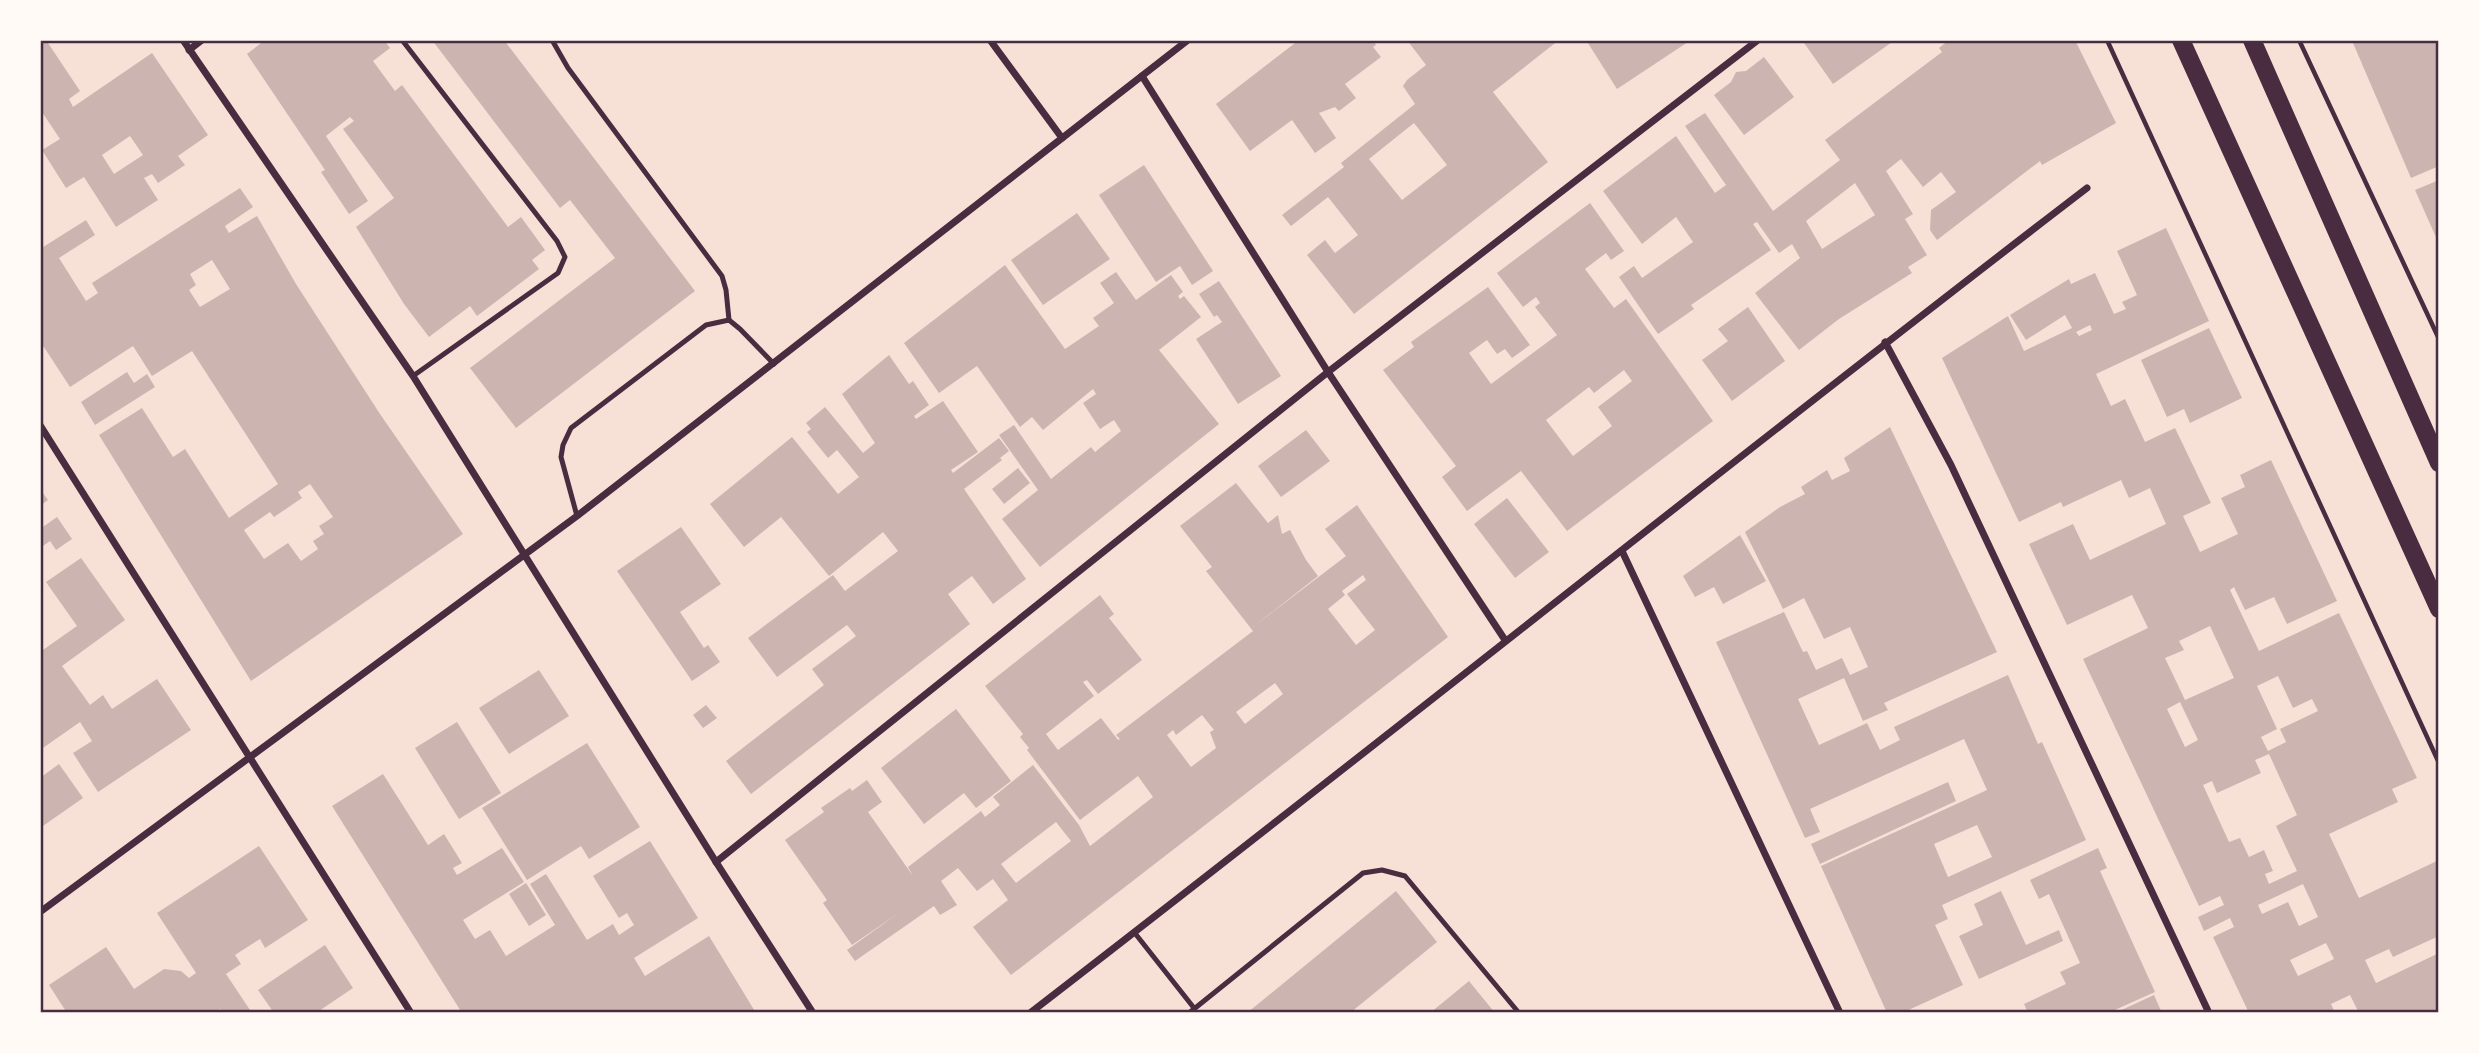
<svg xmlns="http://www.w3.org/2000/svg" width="2479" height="1053" font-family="Rubik,sans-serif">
<rect width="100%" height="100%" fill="#f7e1d7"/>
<g fill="#ccb4b1" fill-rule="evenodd">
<path d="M40,40H46L80,91L69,99L73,107L152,53L208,135L178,156L185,165L158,183L152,174L144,178L158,200L116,227L84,177L66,188L42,150L60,139L40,109ZM130,136L143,155L114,174L102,155Z"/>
<path d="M265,40H384L390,48L373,61L395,91L402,85L508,227L521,217L545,250L532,260L539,269L477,316L470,306L429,337L404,304L356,227L394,198L343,129L354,121L350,117L326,136L368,201L349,214L321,172L325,170L247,54Z"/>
<path d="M432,40H504L695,291L516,428L470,368L615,258L570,200L560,208Z"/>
<path d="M1299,40H1373L1376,45L1373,47L1381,57L1345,84L1356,98L1339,111L1335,107L1319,113L1336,138L1315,153L1292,120L1250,151L1216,104Z"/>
<path d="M1407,40H1559L1493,92L1548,162L1354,314L1307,255L1325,240L1335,253L1358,235L1328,197L1291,226L1282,215L1344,167L1341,163L1415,104L1403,86L1407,80L1426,65ZM1414,123L1447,165L1402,200L1369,159Z"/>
<path d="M1586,40H1691L1617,89Z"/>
<path d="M1802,40H1895L1833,84Z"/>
<path d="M1949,40H2075L2116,123L2042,165L2040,161L1937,240L1930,230L1931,210L1956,192L1941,172L1923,187L1901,159L1886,171L1913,214L1905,219L1927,255L1908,267L1912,273L1839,319L1799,350L1755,293L1800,258L1792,244L1779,253L1757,222L1753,224L1771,250L1691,305L1694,309L1658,334L1619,277L1634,266L1642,278L1693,242L1676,217L1642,244L1603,191L1676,136L1715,193L1726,185L1685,126L1705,113L1773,211L1840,160L1825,140L1942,52L1939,48ZM1855,183L1875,215L1822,249L1806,221Z"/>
<path d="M2359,40H2439V166L2411,178L2353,43Z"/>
<path d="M1764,57L1794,97L1744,135L1714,95L1731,82L1736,72L1746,71Z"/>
<path d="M1144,165L1213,271L1192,285L1180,266L1156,282L1099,195Z"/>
<path d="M2439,180V244L2415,190Z"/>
<path d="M240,188L253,207L225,226L229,233L257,216L296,284L380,414L463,534L251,681L99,435L142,408L173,457L185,449L229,518L278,484L192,351L152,376L133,346L70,387L40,341V249L86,220L95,235L59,258L86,301L98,293L92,283ZM212,260L230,289L200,307L189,290L196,285L190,274ZM310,484L333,517L319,526L324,534L313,541L318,549L301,561L288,543L264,559L244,530L270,512L274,517L302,498L298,492Z"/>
<path d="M1590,203L1624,251L1611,260L1606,253L1585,269L1614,308L1626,299L1713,421L1567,531L1521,471L1467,511L1442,477L1456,466L1383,370L1414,347L1411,342L1488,287L1530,345L1512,358L1505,349L1497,354L1487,340L1469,353L1491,384L1557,335L1535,307L1540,303L1536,297L1523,307L1497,273ZM1624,370L1632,381L1598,407L1612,426L1573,456L1546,420L1589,387L1594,393Z"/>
<path d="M1077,213L1110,259L1043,305L1011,260Z"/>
<path d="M2166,228L2209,321L2096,374L2111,406L2125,399L2145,442L2175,428L2211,503L2183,516L2200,552L2238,534L2221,498L2245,487L2240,475L2271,460L2337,601L2287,624L2274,597L2245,610L2234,587L2230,590L2259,651L2339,613L2417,778L2392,789L2398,802L2329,834L2359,898L2439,860V936L2393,957L2389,949L2365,960L2376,983L2439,953V1013H2359L2350,995L2331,1004L2335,1013H2249L2213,937L2234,927L2230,918L2204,931L2198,917L2224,905L2220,896L2199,906L2083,659L2148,628L2132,595L2067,625L2029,544L2073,524L2090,560L2166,524L2150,488L2129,498L2121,480L2063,507L2061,502L2019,522L1942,358L2008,316L2024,351L2072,328L2065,315L2026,340L2010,315L2069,279L2071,284L2095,273L2114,314L2126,309L2122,302L2137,295L2117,251ZM2090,325L2092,330L2079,336L2076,332ZM2210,626L2234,678L2185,700L2165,658L2184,650L2179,641ZM2278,676L2293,708L2312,699L2318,711L2280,729L2286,742L2268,751L2261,737L2277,729L2257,686ZM2180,702L2198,740L2185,747L2167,709ZM2269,754L2297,815L2276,826L2297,871L2269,884L2265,874L2273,871L2264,850L2249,857L2240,838L2229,842L2203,785L2212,781L2217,793L2261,773L2255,760ZM2303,884L2318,917L2299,926L2288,902L2262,914L2258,905ZM2326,943L2334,959L2298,976L2290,960Z"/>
<path d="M1005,265L1065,349L1099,326L1093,318L1114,303L1100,283L1116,272L1136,300L1171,275L1183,292L1178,296L1180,299L1184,296L1201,317L1159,350L1219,424L1040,567L1002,519L1038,490L999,435L1014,425L1051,479L1091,447L1095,452L1121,431L1114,420L1100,429L1083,403L1096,394L1093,389L1043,430L1032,417L1020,427L977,366L939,393L904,343Z"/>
<path d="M1219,281L1281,376L1238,404L1196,339L1222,322L1217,315L1214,317L1199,294Z"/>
<path d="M1748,307L1785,361L1732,401L1702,360L1728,341L1718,329Z"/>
<path d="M2209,328L2242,398L2190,423L2184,409L2167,417L2141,360Z"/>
<path d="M889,355L909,384L913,381L929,405L914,416L916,419L943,401L978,452L951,470L953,473L999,438L1009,451L1000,458L1002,460L964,489L1026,579L993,604L972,576L948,594L970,624L751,794L726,761L824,685L812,669L856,636L847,625L777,677L748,638L833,575L845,591L898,551L883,532L829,576L781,517L744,547L710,504L792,437L838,494L859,477L837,450L828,458L807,432L811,429L806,423L825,407L863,453L875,443L842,394Z"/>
<path d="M127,372L134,383L147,374L155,387L95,425L81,402Z"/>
<path d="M1890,427L1997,652L1884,703L1888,710L1863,721L1844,678L1798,699L1819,745L1867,723L1880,750L1900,740L1894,727L2008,675L2038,744L2042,742L2086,840L1942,905L1948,919L1935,925L1963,985L1902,1013H1887L1821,866L1987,790L1964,739L1810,809L1820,832L1805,838L1716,642L1784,612L1803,652L1807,651L1816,670L1842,658L1850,675L1868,667L1850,627L1824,639L1804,598L1783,609L1745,532L1780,507L1805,494L1801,487L1827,470L1832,480L1850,471L1844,458ZM1977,825L1992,857L1948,877L1934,844Z"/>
<path d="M1306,430L1330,461L1281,497L1258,466Z"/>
<path d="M1018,468L1030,483L1004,504L992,489Z"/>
<path d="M1236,483L1268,523L1278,515L1282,534L1290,530L1306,560L1318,576L1253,627L1346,556L1325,529L1357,505L1448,637L1011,975L973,927L1008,900L993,879L977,891L958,868L941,881L957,905L940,915L934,906L855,961L847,950L900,912L852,945L823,903L827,900L785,840L824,812L821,808L850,788L852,791L867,780L882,802L868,812L913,876L908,867L981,811L985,817L1000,805L993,797L1033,765L1079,825L1090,846L1153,797L1138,776L1080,820L1027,750L1029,748L1020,737L1023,734L985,686L1100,595L1114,614L1109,618L1142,660L1098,694L1087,680L1083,682L1094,696L1046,734L1058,750L1101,718L1118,740L1120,739L1116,735L1253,631L1206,571L1212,567L1180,526ZM1363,575L1366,580L1347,594L1375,630L1356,645L1328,609L1345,595L1342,591ZM1275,683L1283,694L1245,724L1236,712ZM1202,715L1214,730L1210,732L1216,748L1191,767L1167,735L1173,730L1176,735ZM1056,822L1071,841L1016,883L1001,864Z"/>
<path d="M40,489L48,500L40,506Z"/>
<path d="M1507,498L1549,552L1515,578L1474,524Z"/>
<path d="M57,517L72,539L56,550L50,541L40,548V529Z"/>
<path d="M681,527L721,584L680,612L704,648L708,645L720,662L692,681L617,571Z"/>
<path d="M1740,535L1766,581L1723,604L1714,587L1695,597L1683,576Z"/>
<path d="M81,558L125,620L62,666L90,705L103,695L112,709L157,679L191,730L98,792L73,753L92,741L80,722L40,750V652L77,626L46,582Z"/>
<path d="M539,670L569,716L509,754L479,708Z"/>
<path d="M706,705L717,718L703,728L693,715Z"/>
<path d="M956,709L1011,781L976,808L964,793L924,824L881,768Z"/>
<path d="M457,722L501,793L459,819L415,748Z"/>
<path d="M587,743L640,827L589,859L581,846L527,880L482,808Z"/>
<path d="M59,764L83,798L40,828V778Z"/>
<path d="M383,774L428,845L444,834L462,863L453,868L457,875L502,848L524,882L463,920L475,939L490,930L506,956L555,925L530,884L546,874L587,940L613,924L619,935L634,925L627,913L619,918L593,876L650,841L698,918L634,958L645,976L709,936L756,1013H462L332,806Z"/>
<path d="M1948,782L1956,801L1820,864L1811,844Z"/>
<path d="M259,846L308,920L265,948L260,939L235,955L241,964L226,974L252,1013H223L220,1009L214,1013H67L49,985L106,947L134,989L164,969L181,971L189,978L196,973L157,913Z"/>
<path d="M2098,848L2107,868L2100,871L2155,992L2108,1013H2028L2024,1004L2066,984L2060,972L2080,963L2049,894L2039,899L2030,880Z"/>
<path d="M526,883L546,915L529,926L509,894Z"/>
<path d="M1396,891L1437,942L1350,1013H1247Z"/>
<path d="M2001,891L2026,945L2059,930L2063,941L1979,979L1959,936L1983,925L1974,904Z"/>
<path d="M325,945L353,988L316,1013H274L258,990Z"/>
<path d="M1469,981L1495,1013H1430Z"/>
<path d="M2154,995L2162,1013H2115Z"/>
</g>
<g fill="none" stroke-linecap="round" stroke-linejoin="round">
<g stroke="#4a2c40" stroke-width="4.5">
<path d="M2107,40L2439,763"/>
<path d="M2299,40L2439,339"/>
</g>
<g stroke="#4a2c40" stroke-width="5">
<path d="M402,40L557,241L565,257L558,273L413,376"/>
<path d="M552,40L568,68L722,276L726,290L729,320"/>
<path d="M577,516L561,457L563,445L571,428L706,325L729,320L740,329L774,364"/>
<path d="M1134,932L1194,1008"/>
<path d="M1189,1013L1363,873L1382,870L1405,876L1519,1013"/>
</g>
<g stroke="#4a2c40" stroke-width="7">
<path d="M183,40L413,376L716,862L813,1013"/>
<path d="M990,40L1062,138"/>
<path d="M189,50L202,40"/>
<path d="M1142,76L1328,372L1505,640"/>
<path d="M1885,342L1951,465L2209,1013"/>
<path d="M40,425L411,1013"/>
<path d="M1622,551L1840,1013"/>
<path d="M716,862L1328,372L1758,40"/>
<path d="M40,912L577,516L1188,40"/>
<path d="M1030,1013C1384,740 1732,460 2087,188"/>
</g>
<g stroke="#4a2c40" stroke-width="18">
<path d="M2181,40L2439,609"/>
<path d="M2252,40L2439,463"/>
</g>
</g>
<rect width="2479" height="1053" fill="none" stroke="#fffaf5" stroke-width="84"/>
<rect x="42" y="42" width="2395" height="969" fill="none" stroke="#4a2c40" stroke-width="2.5"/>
</svg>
